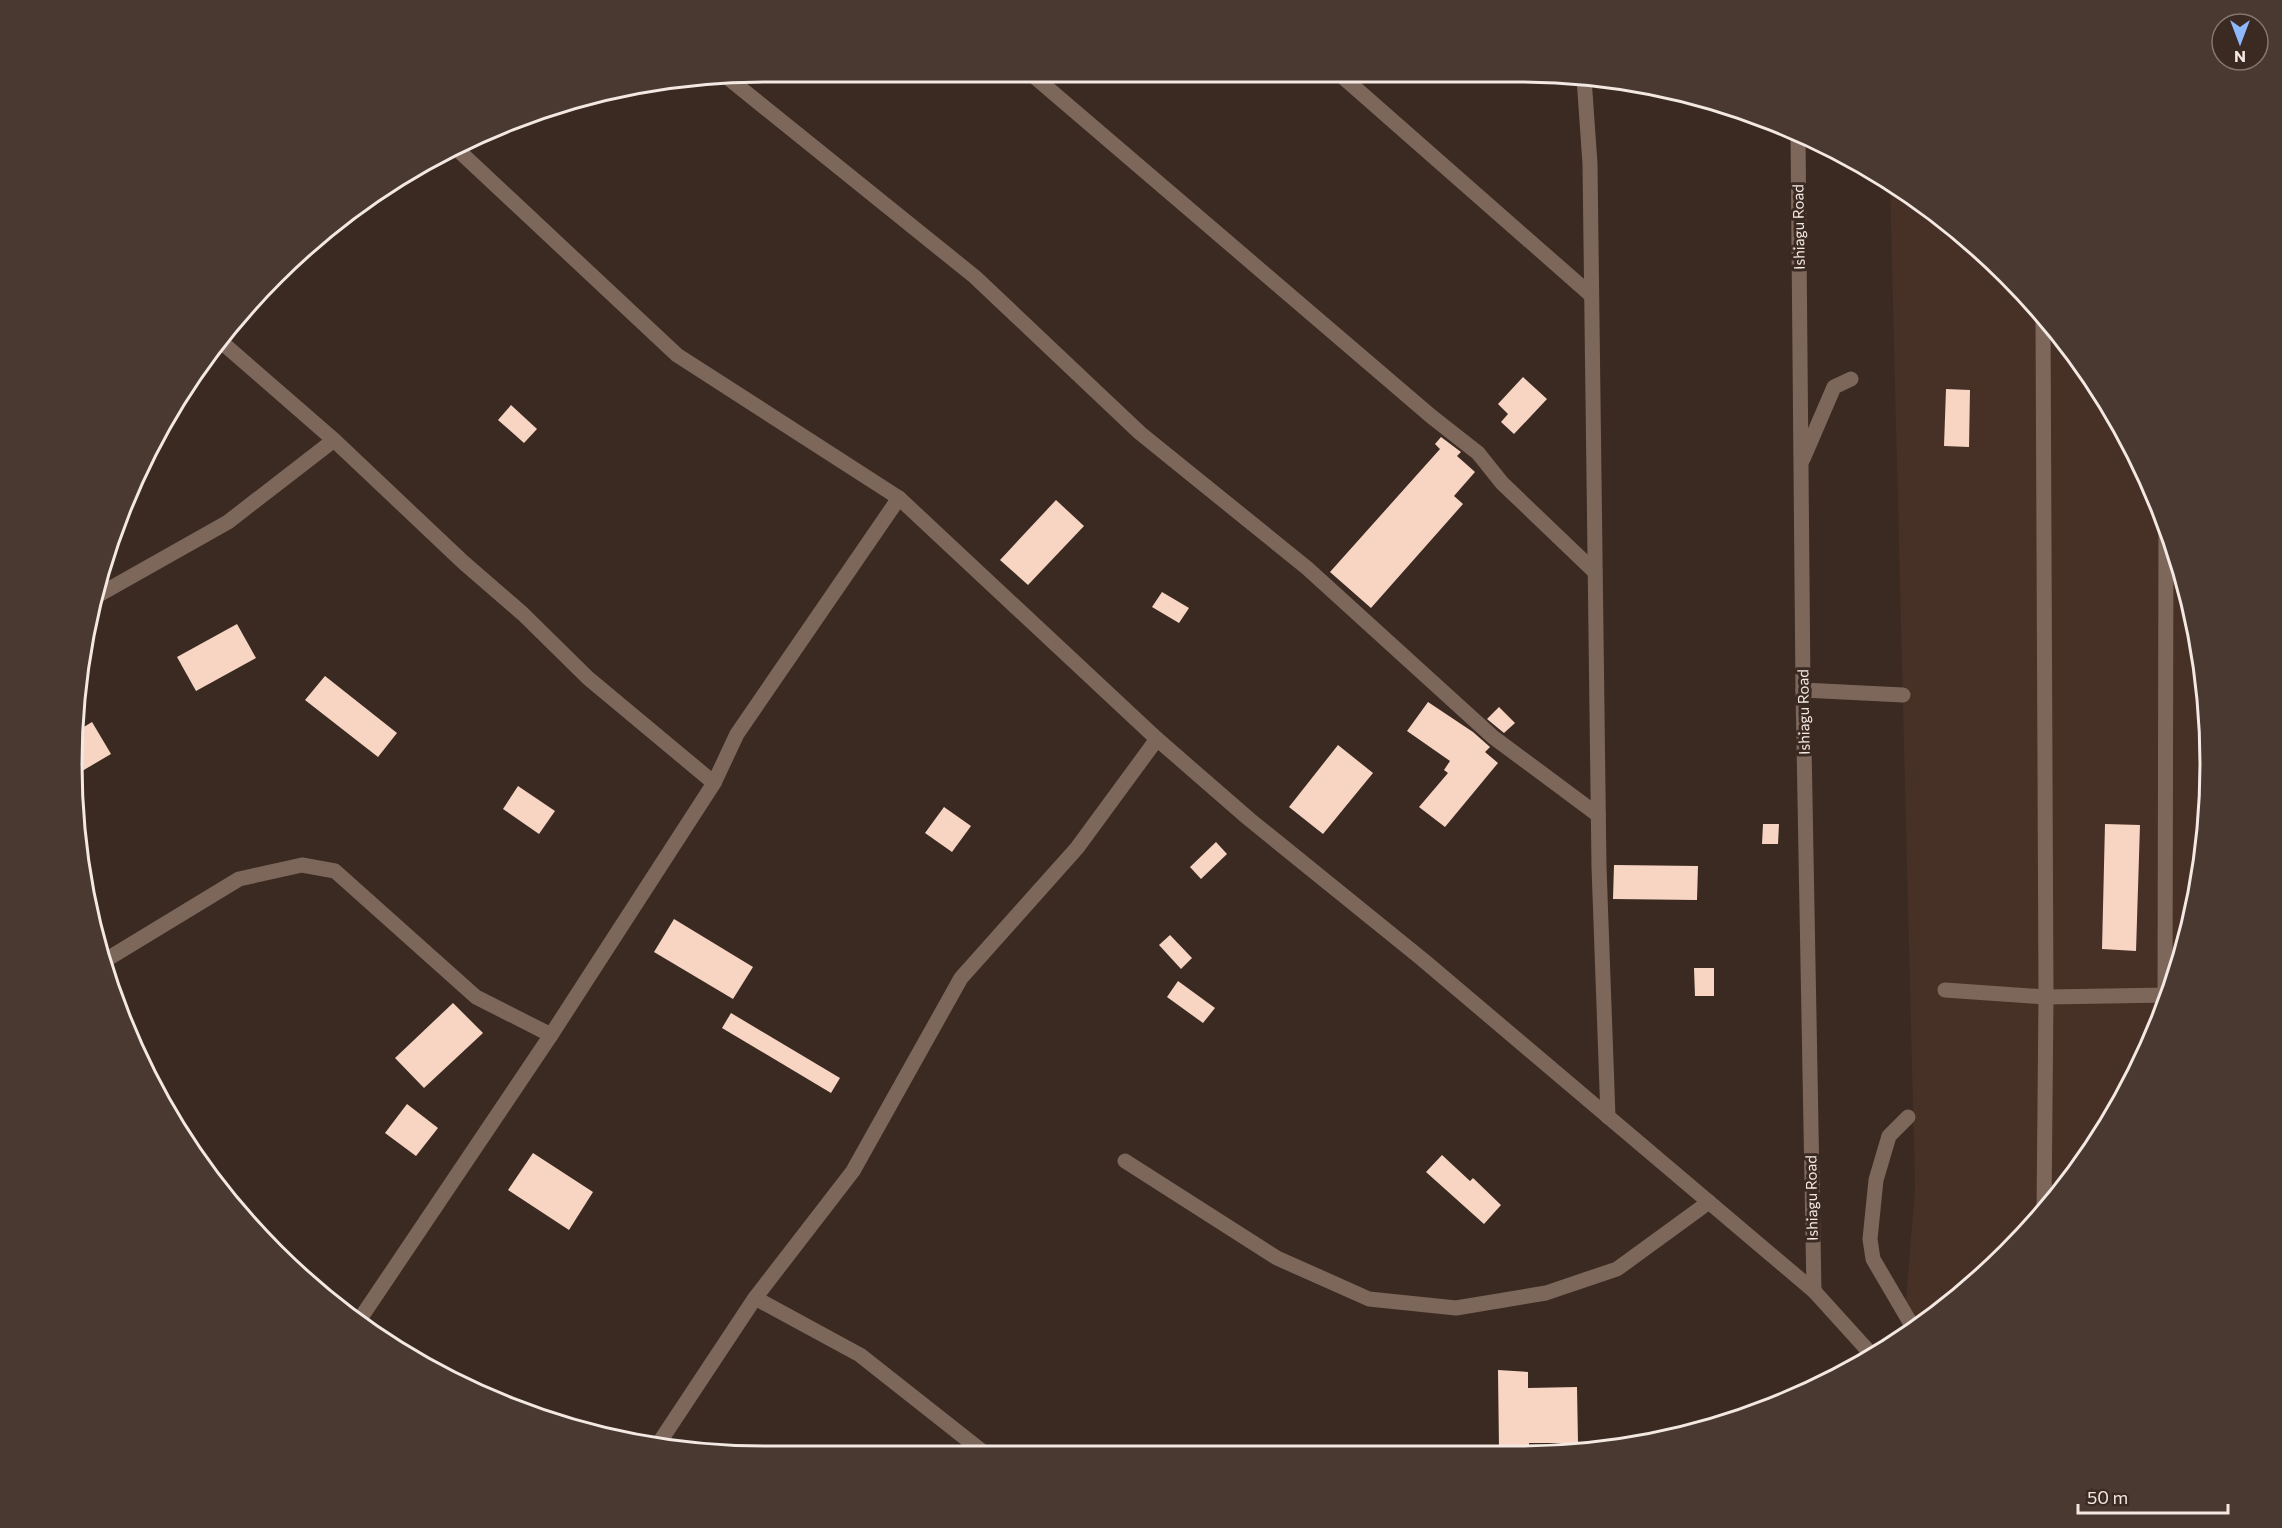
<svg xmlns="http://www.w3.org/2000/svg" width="2282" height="1528" font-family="Commissioner,sans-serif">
<rect width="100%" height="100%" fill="#3a2a22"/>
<path fill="#473025" d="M1890,187L1975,244L2067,343L2139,458L2187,585L2209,719L2204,855L2173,987L2117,1110L2038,1221L1939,1313L1903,1336L1915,1189Z"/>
<g fill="#f8d5c3">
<path d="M1523,377L1547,399L1514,434L1501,422L1508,414L1498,404Z"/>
<path d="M1946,389L1970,390L1969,447L1944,446Z"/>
<path d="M511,405L537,429L524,443L498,420Z"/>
<path d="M1441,437L1461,452L1457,456L1475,472L1454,496L1463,504L1371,608L1330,572L1440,449L1435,444Z"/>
<path d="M1056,500L1084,526L1028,585L1000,560Z"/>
<path d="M1162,592L1189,608L1179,623L1152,607Z"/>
<path d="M237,624L256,658L196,691L177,657Z"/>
<path d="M325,676L397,733L378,757L305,700Z"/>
<path d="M1428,702L1473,732L1490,747L1485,752L1498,763L1445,827L1419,807L1448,773L1444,770L1450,761L1407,731Z"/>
<path d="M1499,707L1515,723L1504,733L1487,719Z"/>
<path d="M92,722L111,754L77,774L74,733Z"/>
<path d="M1338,745L1373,773L1323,834L1289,807Z"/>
<path d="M518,786L555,811L539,834L503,809Z"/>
<path d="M944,807L971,826L952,852L925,833Z"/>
<path d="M1763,824H1779L1778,844H1762Z"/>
<path d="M2105,824L2140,825L2136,951L2102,949Z"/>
<path d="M1216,842L1227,854L1201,879L1190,867Z"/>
<path d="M1614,865L1698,866L1697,900L1613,899Z"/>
<path d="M674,919L753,967L733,999L654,952Z"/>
<path d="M1170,935L1192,958L1181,969L1159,945Z"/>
<path d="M1694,968H1714V996H1695Z"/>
<path d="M1178,981L1215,1008L1203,1023L1167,997Z"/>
<path d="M453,1003L483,1033L424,1088L395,1058Z"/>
<path d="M731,1013L840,1078L831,1093L722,1028Z"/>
<path d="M407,1104L438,1128L416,1156L385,1133Z"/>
<path d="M533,1153L593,1192L569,1230L508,1190Z"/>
<path d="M1442,1155L1470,1181L1473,1178L1501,1205L1484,1224L1426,1172Z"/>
<path d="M1498,1370L1528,1372V1388L1577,1387L1578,1443H1529V1449H1499Z"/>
</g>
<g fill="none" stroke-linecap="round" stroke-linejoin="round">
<g stroke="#7d675b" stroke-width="15">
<path d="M728,78L975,277L1140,433L1307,568L1493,737L1598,815"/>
<path d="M1036,78L1432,417L1478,453L1502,483L1595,572"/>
<path d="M1344,78L1591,295"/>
<path d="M1584,78L1590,164L1599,867L1608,1117"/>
<path d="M1798,134L1803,690L1814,1291"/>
<path d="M458,150L677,355L899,498L1157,739L1249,819L1422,959L1814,1291L1872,1355"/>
<path d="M2043,317L2046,997L2044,1212"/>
<path d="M218,339L334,440L463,562L523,614L588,678L714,783"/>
<path d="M1803,459L1834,387L1851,379"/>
<path d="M95,597L228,522L334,440"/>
<path d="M1803,690L1903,695"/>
<path d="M104,961L239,879L302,865L335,871L476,997L551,1035"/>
<path d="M1945,990L2046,997L2170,995"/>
<path d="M2165,1004L2166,531"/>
<path d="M1908,1117L1889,1136L1876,1180L1870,1239L1873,1259L1914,1329"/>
<path d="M1125,1161L1277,1258L1369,1299L1456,1308L1546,1293L1617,1269L1709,1202"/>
<path d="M755,1298L860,1355L983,1452"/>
<path d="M360,1319L551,1035L714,783L737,734L899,498"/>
<path d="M657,1446L755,1298L853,1171L961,978L1077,848L1157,739"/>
</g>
</g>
<g text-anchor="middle" stroke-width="6" stroke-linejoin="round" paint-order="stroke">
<g font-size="15" fill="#f3e8e2" stroke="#3a2a22">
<text transform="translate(1799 227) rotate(-91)" y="5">Ishiagu Road</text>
<text transform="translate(1804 712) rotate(-91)" y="5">Ishiagu Road</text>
<text transform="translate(1812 1198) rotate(-91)" y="5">Ishiagu Road</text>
</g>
</g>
<path d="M0 0H2282V1528H0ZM764 82H1518A682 682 0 0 1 2200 764V764A682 682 0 0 1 1518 1446H764A682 682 0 0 1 82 764V764A682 682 0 0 1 764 82Z" fill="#493931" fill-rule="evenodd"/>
<path fill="none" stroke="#f3e8e2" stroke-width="3" d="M764 82H1518A682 682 0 0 1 2200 764V764A682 682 0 0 1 1518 1446H764A682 682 0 0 1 82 764V764A682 682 0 0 1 764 82Z"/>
<g transform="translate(2240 42) rotate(180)"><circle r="28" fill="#3a2a22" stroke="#84766f" stroke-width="1.5"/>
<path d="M0-4.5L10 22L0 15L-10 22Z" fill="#8db9fc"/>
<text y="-9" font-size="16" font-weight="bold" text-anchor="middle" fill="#f3e8e2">N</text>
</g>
<path d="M2078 1504v9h150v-9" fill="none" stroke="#f3e8e2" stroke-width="3"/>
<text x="2087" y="1504" font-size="18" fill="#f3e8e2" stroke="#3a2a22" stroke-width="4.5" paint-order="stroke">50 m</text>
</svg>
